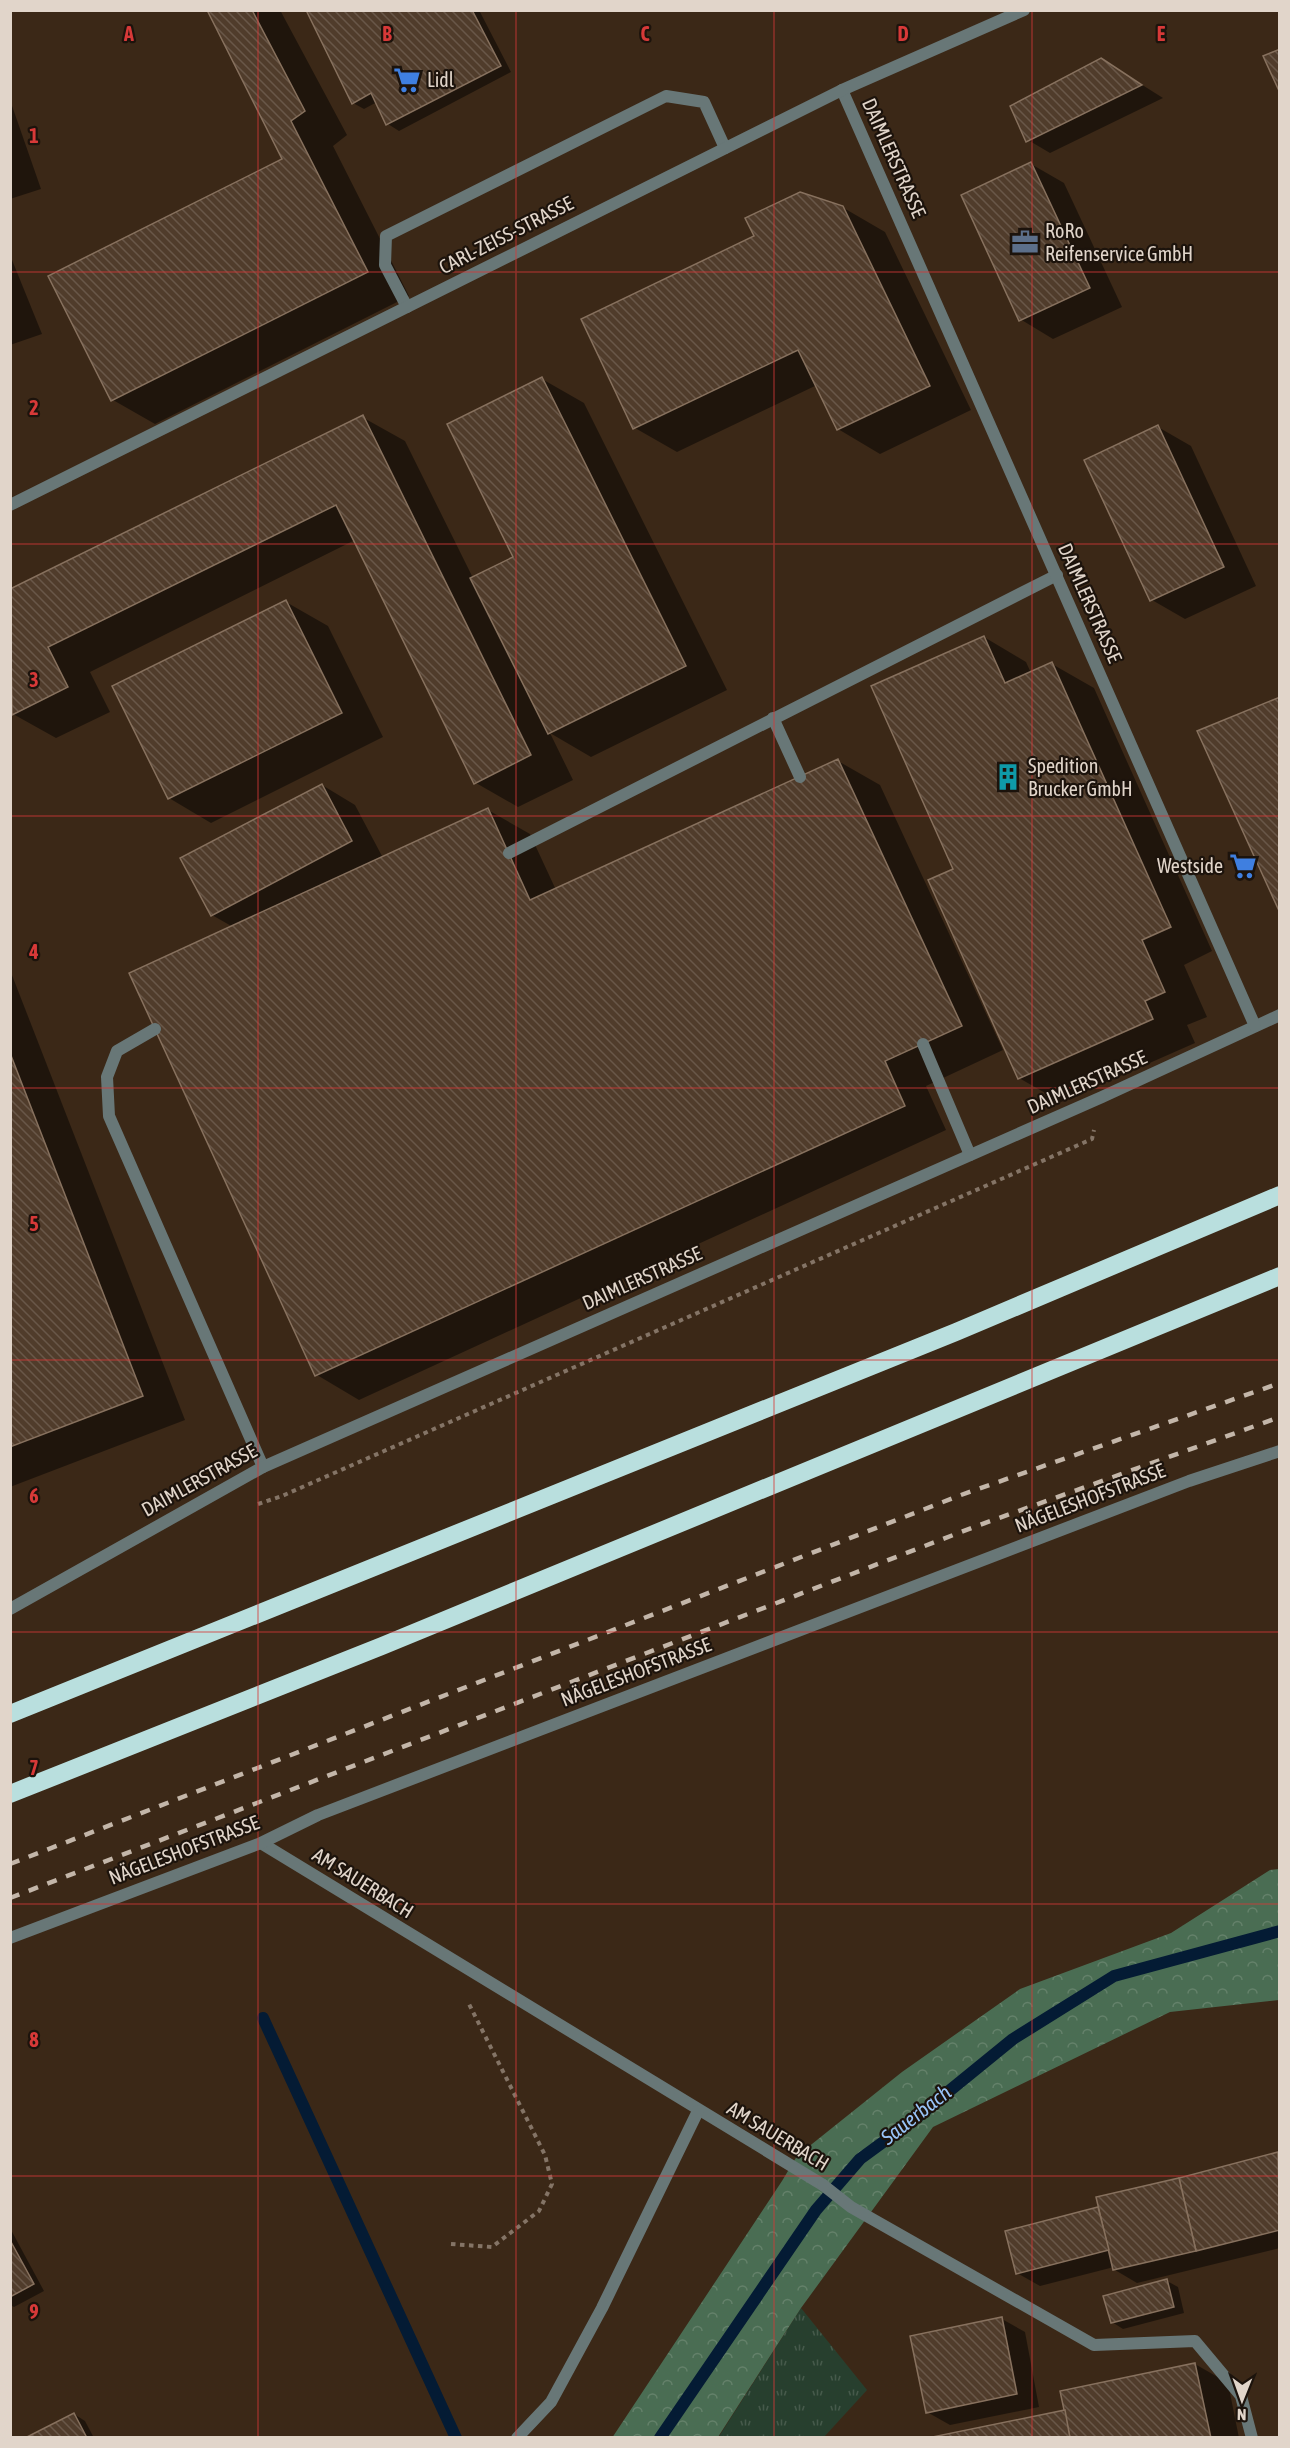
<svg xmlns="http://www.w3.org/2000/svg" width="1290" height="2448" font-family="'Asap Condensed',sans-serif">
<defs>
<pattern id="grass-tufts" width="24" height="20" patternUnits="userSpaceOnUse" patternTransform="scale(1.5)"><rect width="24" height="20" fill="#273f2e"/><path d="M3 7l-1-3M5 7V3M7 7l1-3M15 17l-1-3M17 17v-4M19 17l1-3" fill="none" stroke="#465a4b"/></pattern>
<pattern id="forest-crowns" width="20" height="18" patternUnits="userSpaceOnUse" patternTransform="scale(1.5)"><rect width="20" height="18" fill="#4a6d53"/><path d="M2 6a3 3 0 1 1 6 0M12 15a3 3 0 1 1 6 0" fill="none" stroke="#64816a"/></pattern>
<pattern id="building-back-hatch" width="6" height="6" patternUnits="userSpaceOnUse" patternTransform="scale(1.5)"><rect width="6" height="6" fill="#503c2b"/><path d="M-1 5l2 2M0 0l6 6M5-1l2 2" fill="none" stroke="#695748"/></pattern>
</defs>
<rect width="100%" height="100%" fill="#3b2817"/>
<path fill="url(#grass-tufts)" d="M801,2308L867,2390L824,2437L718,2438Z"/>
<path fill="url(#forest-crowns)" d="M1279,1869V2000L1170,2012L933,2127L801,2308L718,2437L612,2438L782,2181L797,2156L902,2072L1020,1989L1171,1933L1270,1870Z"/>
<g fill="#0007">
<path d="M208,10H280L347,135L333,146L409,296L155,424L113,400L284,159Z"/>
<path d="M307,10H479L511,72L399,131L388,124L377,102L364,109L353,103Z"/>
<path d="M1101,59L1163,98L1050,153L1028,140Z"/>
<path d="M10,100L41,189L10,199Z"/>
<path d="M1031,164L1064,183L1122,307L1053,339L1020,319Z"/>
<path d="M842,207L885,232L971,410L880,454L838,429L817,385L677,452L635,428L756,236Z"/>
<path d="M10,255L42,334L10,345Z"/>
<path d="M542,379L584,403L727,690L591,757L550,733L573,780L518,807L476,783L355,540L90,672L110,712L56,738L13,714L10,708V590L362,417L405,441L473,578L515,558Z"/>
<path d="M1158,427L1191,446L1256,586L1185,619L1152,600Z"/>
<path d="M286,602L328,626L383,737L211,823L169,798Z"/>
<path d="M984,637L1026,662L1031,673L1052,664L1094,688L1212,951L1184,965L1207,1017L1187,1025L1195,1043L1061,1102L1019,1078L955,869Z"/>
<path d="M838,761L880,785L1003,1050L926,1086L946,1130L359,1400L317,1375L233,927L212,915L322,785L355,805L383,858L488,810L530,834L556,890Z"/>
<path d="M10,970L185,1420L10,1487Z"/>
<path d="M1278,2154L1280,2248L1137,2283L1115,2270L1114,2267L1040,2286L1017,2273L1007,2232L1100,2209L1098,2198Z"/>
<path d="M10,2228L44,2291L14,2307L10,2305Z"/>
<path d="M1167,2281L1178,2287L1184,2313L1123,2329L1112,2322Z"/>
<path d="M1002,2319L1025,2332L1039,2407L950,2425L927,2412Z"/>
<path d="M1195,2364L1228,2383L1239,2438H936L1066,2411Z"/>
<path d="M74,2414L85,2421L94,2438H28Z"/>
</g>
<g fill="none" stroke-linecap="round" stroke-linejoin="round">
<g stroke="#041b34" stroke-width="12">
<path d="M263,2018L456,2438"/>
<path d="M660,2438L816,2210L860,2159L916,2118L1013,2039L1114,1976L1280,1931"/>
</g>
</g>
<g fill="url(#building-back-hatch)" stroke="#87715e" stroke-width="1.5">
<path d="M207,10H252L305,111L291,121L368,272L111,401L48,276L282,159Z"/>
<path d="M306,10H472L501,66L386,125L371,93L352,104Z"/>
<path d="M1280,49V93L1263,56Z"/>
<path d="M1101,58L1142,85L1026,142L1010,106Z"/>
<path d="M1031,162L1090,288L1019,321L961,195Z"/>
<path d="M800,192L843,206L930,386L837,430L798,350L633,429L581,319L754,236L745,218Z"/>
<path d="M542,377L686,666L548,734L470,578L513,557L447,424Z"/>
<path d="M363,415L531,755L474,784L336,505L48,647L68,687L12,715L10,589Z"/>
<path d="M1158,425L1224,567L1150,601L1084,460Z"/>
<path d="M286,600L342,713L168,799L112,686Z"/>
<path d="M984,636L1005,683L1052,662L1171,927L1142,940L1165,992L1145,1001L1153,1019L1018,1079L928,880L953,869L871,686Z"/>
<path d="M1280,697V913L1197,731Z"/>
<path d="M838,759L962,1026L885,1061L905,1106L315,1376L129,973L488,808L530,900Z"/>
<path d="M322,784L352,841L211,916L180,858Z"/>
<path d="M10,1053L143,1396L10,1447Z"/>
<path d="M1278,2152L1280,2230L1196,2251L1179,2178Z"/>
<path d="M1179,2178L1196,2251L1113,2270L1096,2197Z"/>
<path d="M1098,2207L1109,2250L1016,2274L1005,2231Z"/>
<path d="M10,2240L34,2284L10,2297Z"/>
<path d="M1167,2279L1174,2307L1111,2323L1103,2296Z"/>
<path d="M1002,2317L1017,2394L926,2413L910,2336Z"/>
<path d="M1195,2363L1211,2438H1070L1060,2391Z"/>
<path d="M1065,2410L1070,2438H932V2437Z"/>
<path d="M74,2413L87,2438H25Z"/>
</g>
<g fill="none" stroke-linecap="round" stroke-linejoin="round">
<g stroke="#847466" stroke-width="4" stroke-dasharray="4.5 4.5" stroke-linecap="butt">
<path d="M258,1504L282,1496L1092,1139L1094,1130"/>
<path d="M451,2244L492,2247L539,2211L552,2184L545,2155L469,2004"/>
</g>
<g stroke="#687777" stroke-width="12">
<path d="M407,307L385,265L386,236L666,96L704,102L725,148"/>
<path d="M773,718L800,777"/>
<path d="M509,853L1057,575"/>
<path d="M155,1029L117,1051L107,1077L109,1116L263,1467"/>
<path d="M923,1044L970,1155"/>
<path d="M10,1609L263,1467L1102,1097L1280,1015"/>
<path d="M261,1843L823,2185"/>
<path d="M10,1938L261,1843L318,1815L1189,1481L1280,1451"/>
<path d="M517,2438L551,2402L602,2308L698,2111"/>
</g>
<g stroke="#687777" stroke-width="12">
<path d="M842,90L1255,1026"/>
<path d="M10,505L842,90L1024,10"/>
<path d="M823,2185L851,2207L1094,2345L1195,2341L1241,2396L1252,2438"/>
</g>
<g stroke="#b9dfde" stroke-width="18">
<path d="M10,1714L956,1332L1280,1195"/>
<path d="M10,1794L382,1646L1280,1276"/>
</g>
<g stroke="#c3b6a9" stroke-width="4.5" stroke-dasharray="10 10" stroke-linecap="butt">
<path d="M10,1864L961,1495L1280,1383"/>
<path d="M10,1898L974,1527L1280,1417"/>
</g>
</g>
<path fill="none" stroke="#d73938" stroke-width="1.5" stroke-opacity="0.55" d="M258,10V2438M516,10V2438M774,10V2438M1032,10V2438M10,272H1280M10,544H1280M10,816H1280M10,1088H1280M10,1360H1280M10,1632H1280M10,1904H1280M10,2176H1280"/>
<defs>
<symbol id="supermarket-bare" viewBox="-9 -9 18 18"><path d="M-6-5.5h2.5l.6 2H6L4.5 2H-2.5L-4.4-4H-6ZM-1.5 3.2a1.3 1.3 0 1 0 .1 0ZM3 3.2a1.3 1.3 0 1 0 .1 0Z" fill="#3f7fe0" stroke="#1c130c" stroke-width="2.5" paint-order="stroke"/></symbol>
<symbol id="office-bare" viewBox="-9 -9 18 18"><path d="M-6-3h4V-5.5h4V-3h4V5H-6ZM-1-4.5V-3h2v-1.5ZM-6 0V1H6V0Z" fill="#5c6f8a" stroke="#1c130c" stroke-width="2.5" paint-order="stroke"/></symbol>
<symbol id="building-bare" viewBox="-9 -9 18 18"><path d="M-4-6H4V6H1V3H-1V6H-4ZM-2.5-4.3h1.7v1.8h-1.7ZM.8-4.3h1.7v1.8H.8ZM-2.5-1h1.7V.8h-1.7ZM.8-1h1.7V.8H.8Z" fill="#0f9aa8" stroke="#1c130c" stroke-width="2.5" paint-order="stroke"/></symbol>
</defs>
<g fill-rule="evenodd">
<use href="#supermarket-bare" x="388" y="61" width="38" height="38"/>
<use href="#office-bare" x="1006" y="223" width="38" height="38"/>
<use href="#building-bare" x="989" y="758" width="38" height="38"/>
<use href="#supermarket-bare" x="1224" y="847" width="38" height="38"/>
</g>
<g text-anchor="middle" stroke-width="4.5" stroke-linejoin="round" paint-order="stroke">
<g font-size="20" fill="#e1d5ca" stroke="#1c130c" text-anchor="start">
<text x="427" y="87">Lidl</text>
<text x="1045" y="238">RoRo<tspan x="1045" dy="23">Reifenservice GmbH</tspan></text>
<text x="1028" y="773">Spedition<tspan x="1028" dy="23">Brucker GmbH</tspan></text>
<text x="1223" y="873" text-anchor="end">Westside</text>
</g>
<g font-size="20" fill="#e1d5ca" stroke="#1c130c">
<text transform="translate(894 158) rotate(66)" y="7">DAIMLERSTRASSE</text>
<text transform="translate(506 235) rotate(-27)" y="7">CARL-ZEISS-STRASSE</text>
<text transform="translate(1090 603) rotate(66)" y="7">DAIMLERSTRASSE</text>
<text transform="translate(1087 1082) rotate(-24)" y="7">DAIMLERSTRASSE</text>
<text transform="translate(642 1278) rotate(-24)" y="7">DAIMLERSTRASSE</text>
<text transform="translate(199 1480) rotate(-29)" y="7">DAIMLERSTRASSE</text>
<text transform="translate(1090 1498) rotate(-21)" y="7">NÄGELESHOFSTRASSE</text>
<text transform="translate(636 1672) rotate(-21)" y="7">NÄGELESHOFSTRASSE</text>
<text transform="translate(184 1850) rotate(-21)" y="7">NÄGELESHOFSTRASSE</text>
<text transform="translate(363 1883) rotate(32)" y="7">AM SAUERBACH</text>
<text transform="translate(778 2136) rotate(31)" y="7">AM SAUERBACH</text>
</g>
<g font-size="21" font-style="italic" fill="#99c4f8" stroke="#1c130c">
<text transform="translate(916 2115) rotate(-38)" y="7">Sauerbach</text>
</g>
</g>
<g font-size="20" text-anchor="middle" font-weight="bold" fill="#d73938" stroke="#1c130c" stroke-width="4.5" stroke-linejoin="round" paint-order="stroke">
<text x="129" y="41">A</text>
<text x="387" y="41">B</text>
<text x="645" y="41">C</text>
<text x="903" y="41">D</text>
<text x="1161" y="41">E</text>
<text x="34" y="143">1</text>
<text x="34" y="415">2</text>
<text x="34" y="687">3</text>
<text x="34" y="959">4</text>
<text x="34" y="1231">5</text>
<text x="34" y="1503">6</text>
<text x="34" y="1775">7</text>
<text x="34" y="2047">8</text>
<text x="34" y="2319">9</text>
</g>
<rect width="1290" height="2448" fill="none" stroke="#e1d5ca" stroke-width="24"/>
<g transform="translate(1242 2400) rotate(181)" stroke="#1c130c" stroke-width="4.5" paint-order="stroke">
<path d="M0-4.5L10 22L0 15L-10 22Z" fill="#e1d5ca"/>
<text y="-9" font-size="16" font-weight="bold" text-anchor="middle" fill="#e1d5ca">N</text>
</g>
</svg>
